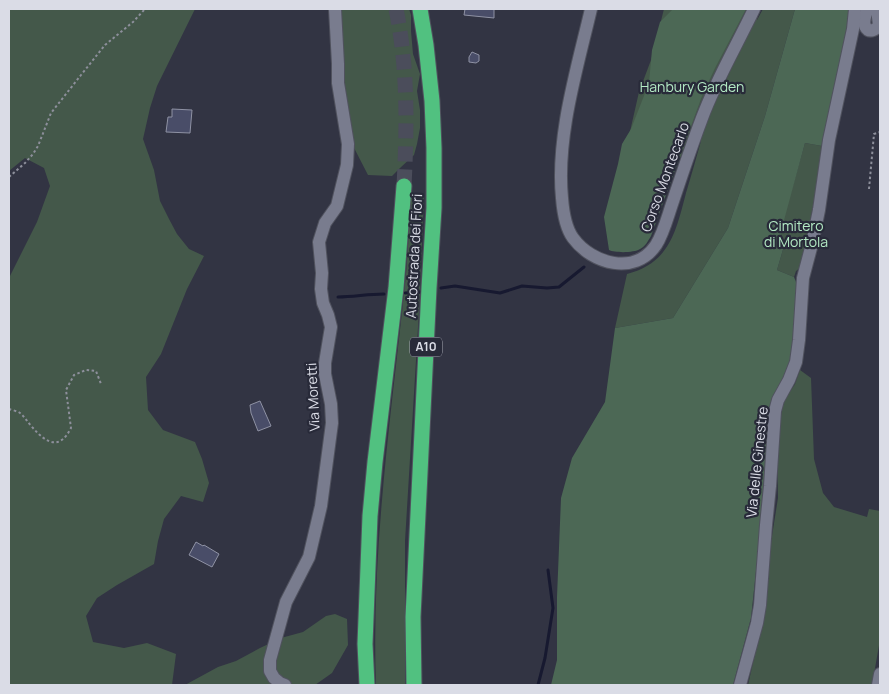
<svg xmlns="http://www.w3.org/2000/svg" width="889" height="694" font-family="Manrope,sans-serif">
<rect width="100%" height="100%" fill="#323443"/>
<g fill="#44584a">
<path d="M9,9H195L157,86L150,108L143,139L154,170L160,201L169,219L177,234L189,249L204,256L187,289L161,354L146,377L148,410L163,430L195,442L202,459L209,483L203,502L181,496L164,519L158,541L154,564L117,585L97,598L86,616L93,642L124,648L147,643L176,654L172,685H9V278L37,222L50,186L44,168L25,158L9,171Z"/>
<path d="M341,9H409L411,15V31L413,54L420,74L417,91L420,110V128L417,144L414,155L400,168L392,176L368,175L351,142L340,49L342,20Z"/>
<path d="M664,9H759L757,20L763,9H795L765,116L728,228L673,318L615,328L627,274C670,263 676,231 686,193C691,176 696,159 701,141L668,167L629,136L639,92L651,60Z"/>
<path d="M805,143L822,146L817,187L809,226L813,227L800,268L796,271L794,277L777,270L784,246L780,245V239L784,225L782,224Z"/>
<path d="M424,196L419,311L405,541V685H376C371,551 391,418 405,284C408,255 409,226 411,197Z"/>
<path d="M800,370L811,378L814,459L823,493L834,507L867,517L869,509L880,511V640L872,685H748L761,627L769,555L778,498L777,440L783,402L795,384Z"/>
<path d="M335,614L347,619L348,645L332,673L315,685H185L218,667L236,661L260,648L281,638L303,632L326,616Z"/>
</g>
<g fill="#4c6855">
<path d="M673,9H746L715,68L702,96L651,236C648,241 645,247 640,249C634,253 615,253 609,250L604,217L618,164L622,144L631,129L649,83L652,50L660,22Z"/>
<path d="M795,9H850V18L822,146L805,143L783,224H784L780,239L782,240L780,245L784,246L777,270L794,277L798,287L796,334L765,487L751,618L733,685H551L557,660V597L561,498L572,458L605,402L615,328L673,318L728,228L765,116Z"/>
</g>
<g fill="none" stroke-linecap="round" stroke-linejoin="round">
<g stroke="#171930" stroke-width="3">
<path d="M441,288L455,286L500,293L522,286L547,288L559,287L584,267"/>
<path d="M405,293L421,292"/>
<path d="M338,297C353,297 368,294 384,294"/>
<path d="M538,685L545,658L553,608L548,570"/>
</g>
</g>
<g fill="#494d68" stroke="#8f92a4">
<path d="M465,9H494V18L464,15Z"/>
<path d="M472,52L479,55V61L476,63L469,62V57Z"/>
<path d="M172,109L192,110L190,133L166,132L168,117H172Z"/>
<path d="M260,401L271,426L258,431L251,413L250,405Z"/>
<path d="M196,542L203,546L204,545L219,554L212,567L189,555Z"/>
</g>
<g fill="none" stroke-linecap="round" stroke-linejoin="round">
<path stroke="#4b4d5b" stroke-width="15" stroke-dasharray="15 8" stroke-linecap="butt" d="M396,9C408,67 407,127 404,186"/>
<defs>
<path id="minor" d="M285,685L280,683L274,678L270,671V660L286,602L309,557L321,506L332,423L331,404L325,374V363L331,327L328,315L323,303L321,289L322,273L319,242L325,223L337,206L347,165L348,144L338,83V64L335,9"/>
<g id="tertiary">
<path d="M867,9C866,13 863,22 865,26C869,34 876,30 879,25L877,9"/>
<path d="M740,685L757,623L760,605L766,525L770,486L775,411L778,400L789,380L796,362L799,340L803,278L812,244L819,210L829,140L853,29L855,9"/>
<path d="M878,685L880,674"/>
</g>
<path id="secondary" d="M591,9C577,69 556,137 562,198C563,211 565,227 573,238C592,264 635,276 656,245C663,234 667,219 671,207C681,177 691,147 702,118C716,80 737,45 754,9"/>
<g id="motorway">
<path d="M367,685L365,644L370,516L375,462L396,288L404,186"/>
<path d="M414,685L413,617L429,288L434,208V148L432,101L426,45L420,9"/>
</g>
</defs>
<use href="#minor" stroke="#50525e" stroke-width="14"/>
<use href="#tertiary" stroke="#50525e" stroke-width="14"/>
<use href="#secondary" stroke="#50525e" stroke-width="14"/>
<use href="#motorway" stroke="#50525e" stroke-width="17"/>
<g stroke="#8d8f9b" stroke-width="2" stroke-dasharray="2.5 2.5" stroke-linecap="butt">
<path d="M9,177L25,163L33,154L38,146L51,113L81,75L105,45L133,22L145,9"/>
<path d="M869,189L874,134L880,132"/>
<path d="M9,409C12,410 17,411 20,413C25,417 28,423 33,428C47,444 60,450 71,428L66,390L74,375L86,370L96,371L101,384"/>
</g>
<use href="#minor" stroke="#797c8e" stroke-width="12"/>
<use href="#tertiary" stroke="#797c8e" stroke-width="12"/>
<use href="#secondary" stroke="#797c8e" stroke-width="12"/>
<use href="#motorway" stroke="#51c180" stroke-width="15"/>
</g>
<g text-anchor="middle" stroke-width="4.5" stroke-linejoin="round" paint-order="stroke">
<rect fill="#282a39" stroke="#a5a7b2" stroke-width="1" x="410" y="337.5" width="32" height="19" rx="4"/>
<g font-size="12" font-weight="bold" fill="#dadce6">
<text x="426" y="351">A10</text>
</g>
<g font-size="14" fill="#b3e9c4" stroke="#282a39">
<text x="692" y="92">Hanbury Garden</text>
<text x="796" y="231">Cimitero<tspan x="796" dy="16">di Mortola</tspan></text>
</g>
<g font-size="14" fill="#dadce6" stroke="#282a39">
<text transform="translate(665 177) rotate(-70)" y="5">Corso Montecarlo</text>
<text transform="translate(414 256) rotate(-87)" y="5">Autostrada dei Fiori</text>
<text transform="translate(313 397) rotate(-93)" y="5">Via Moretti</text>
<text transform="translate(757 462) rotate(-84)" y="5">Via delle Ginestre</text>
</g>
</g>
<rect width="889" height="694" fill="none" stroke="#dadce6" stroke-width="20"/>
</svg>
